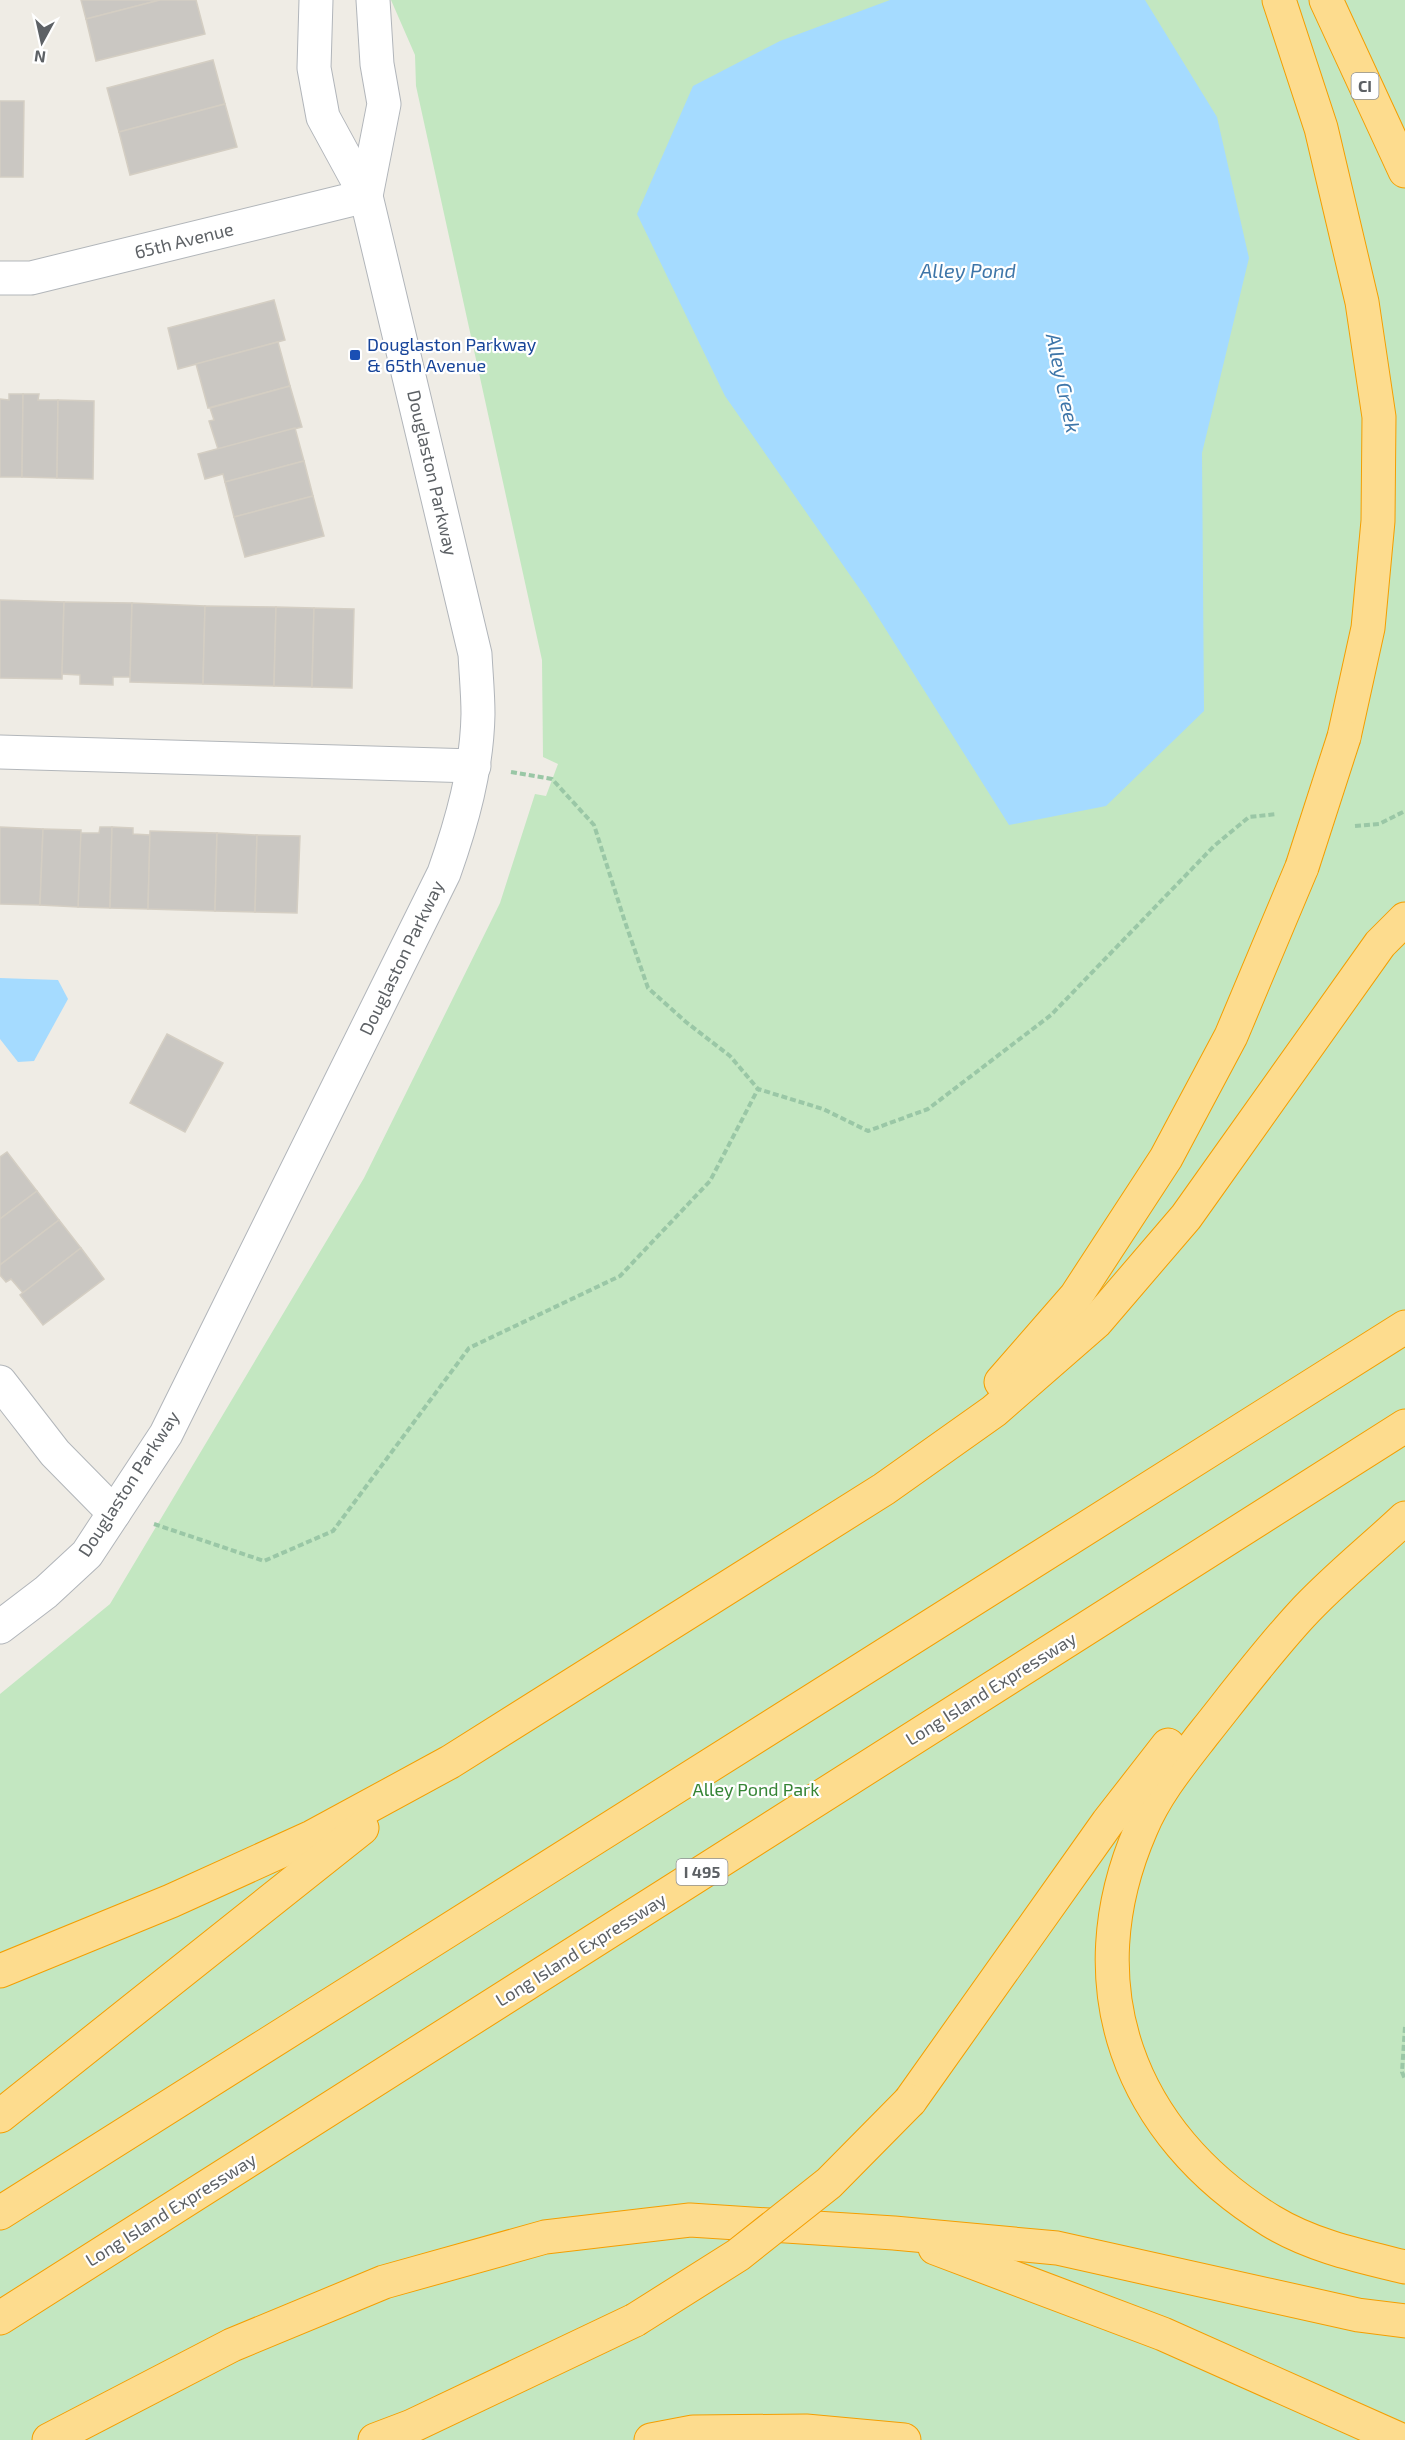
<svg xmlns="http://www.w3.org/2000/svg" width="1405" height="2440" font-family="'Exo 2',sans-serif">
<rect width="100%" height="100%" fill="#efece5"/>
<path fill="#c3e7c1" d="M391,0H1405V2440H0V1694L110,1604L364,1178L500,903L535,794L546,796L558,764L543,757L542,660L416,86L415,55Z"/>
<g fill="#a5dbff">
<path d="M890,0H1145L1217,117L1249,258L1202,453L1204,711L1106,806L1009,825L866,598L725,396L637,214L693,86L780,41Z"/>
<path d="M0,978L58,980L68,999L34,1061L18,1062L0,1039Z"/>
</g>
<g fill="#cac7c2" stroke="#d4cec3" stroke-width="1.5">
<path d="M81,0H160L86,19Z"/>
<path d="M160,0H196L205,34L96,61L86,19Z"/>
<path d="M213,60L225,104L119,132L107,88Z"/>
<path d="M0,101H24L23,177H0Z"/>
<path d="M225,104L237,147L130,175L119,132Z"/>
<path d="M274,300L285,340L178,369L168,328Z"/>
<path d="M278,342L290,386L208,408L196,364Z"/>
<path d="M290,386L302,427L218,449L209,421L214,420L210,408Z"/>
<path d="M9,394H23L22,477H0V399L9,400Z"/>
<path d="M23,394H39L38,400H58L57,478L22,477Z"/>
<path d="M58,400L94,401L93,479L57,478Z"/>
<path d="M295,428L304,461L225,482L223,474L205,479L198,454Z"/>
<path d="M304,461L313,496L234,517L225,482Z"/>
<path d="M313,496L324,536L245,557L234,517Z"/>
<path d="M0,600L64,602L62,679L0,678Z"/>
<path d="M64,602L132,603L130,677H113V685L80,684V675L62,674Z"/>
<path d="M132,603L205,606L203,684L130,682Z"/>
<path d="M205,606L276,607L274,686L203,684Z"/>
<path d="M276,607L314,608L312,687L274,686Z"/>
<path d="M314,608L354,609L352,688L312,687Z"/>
<path d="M0,827L43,829L40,905L0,904Z"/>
<path d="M100,827H112L110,908L78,907L80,833H99Z"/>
<path d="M112,827L133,828V834L150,835L148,909L110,908Z"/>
<path d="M43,829L81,830L78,907L40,905Z"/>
<path d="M150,831L217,833L215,911L148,909Z"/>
<path d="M217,833L257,835L255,912L215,911Z"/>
<path d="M257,835L300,836L297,913L255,912Z"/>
<path d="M167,1034L223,1063L185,1132L130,1103Z"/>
<path d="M7,1152L37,1191L0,1219V1157Z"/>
<path d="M37,1191L59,1220L0,1265V1219Z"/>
<path d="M59,1220L81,1248L23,1293L11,1279L6,1282L0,1275V1265Z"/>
<path d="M81,1248L104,1279L43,1325L20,1295Z"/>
</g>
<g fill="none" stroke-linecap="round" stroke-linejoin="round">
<defs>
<g id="minor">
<path d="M0,278H31L366,196"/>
<path d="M0,752L474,766"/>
<path d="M0,1382L55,1453L114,1513"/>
</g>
<g id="secondary">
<path d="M366,196L384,104L377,64L373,0"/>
<path d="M0,1627L46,1592L87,1554L166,1434L444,873C462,822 477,769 478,714C478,694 476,674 475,654L366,196L323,117L314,68L316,0"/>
</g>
<g id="motorway">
<path d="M1279,0L1321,128L1362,302L1379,417L1378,521L1368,628L1344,737"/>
<path d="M1326,0L1405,171"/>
<path d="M1001,1382L1076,1296L1166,1158L1231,1036L1302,867"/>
<path d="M1405,1518C1371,1550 1332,1581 1301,1615C1267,1652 1236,1693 1205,1732C1181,1763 1156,1793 1141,1829C1073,1985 1129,2134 1271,2221C1312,2246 1360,2256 1405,2267"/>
<path d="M0,1971L171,1901L312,1837L450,1762L884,1489L994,1411L1096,1322L1186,1217L1380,944L1405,919"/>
<path d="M910,2101L1108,1822L1168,1745"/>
<path d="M0,2116L362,1828"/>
<path d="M0,2213L1405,1327"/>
<path d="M935,2248L1163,2334L1401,2440"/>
<path d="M0,2318L1405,1426"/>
<path d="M49,2440L232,2345L384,2282L545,2237L690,2220L894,2233L1057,2248L1358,2315L1405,2321"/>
<path d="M375,2440L412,2426L635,2320"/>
<path d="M651,2440L693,2432L806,2431L904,2440"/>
</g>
</defs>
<use href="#minor" stroke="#b2b6ba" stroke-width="35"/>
<use href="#secondary" stroke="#b1b5ba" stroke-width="35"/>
<use href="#motorway" stroke="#f49e00" stroke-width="35"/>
<g stroke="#9ac7a6" stroke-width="4" stroke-dasharray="6 3" stroke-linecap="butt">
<path d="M511,772L552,779L594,825L625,922L648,988L686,1022L730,1056L758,1089L823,1109L868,1131L928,1109L1051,1015L1214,846L1249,817L1277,814"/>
<path d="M1355,826L1379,824L1405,811"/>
<path d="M154,1524L264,1561L333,1531L469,1348L620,1276L710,1181L758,1089"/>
<path d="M1405,2027L1402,2072L1405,2079"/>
</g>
<use href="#minor" stroke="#fff" stroke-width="33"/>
<use href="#secondary" stroke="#fff" stroke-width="33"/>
<use href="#motorway" stroke="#fddc8e" stroke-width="33"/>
<defs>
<g id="motorway-bridge">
<path d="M1302,867L1344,737"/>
<path d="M635,2320L738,2255L829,2183L910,2101"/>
</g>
</defs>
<use href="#motorway-bridge" stroke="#f49e00" stroke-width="35" stroke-linecap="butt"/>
<use href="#motorway-bridge" stroke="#fddc8e" stroke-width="33"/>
</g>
<rect fill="#1a4fb4" stroke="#fff" stroke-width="2" x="349" y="349" width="12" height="12" rx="3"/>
<g text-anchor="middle" stroke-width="4.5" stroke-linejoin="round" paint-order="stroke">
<g fill="#fff" stroke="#8e9093" stroke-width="1.5">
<rect x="1351.5" y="73" width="27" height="26" rx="4.5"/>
<rect x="676.5" y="1859" width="51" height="26" rx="4.5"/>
</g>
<g font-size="16" font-weight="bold" fill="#5d6165">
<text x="1365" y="92">CI</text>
<text x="702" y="1878">I 495</text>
</g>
<g font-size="18" fill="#5d6165" stroke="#fff">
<text transform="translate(184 241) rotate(-14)" y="6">65th Avenue</text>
<text transform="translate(432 473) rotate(77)" y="6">Douglaston Parkway</text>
<text transform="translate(402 958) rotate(-64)" y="6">Douglaston Parkway</text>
<text transform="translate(129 1484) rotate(-57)" y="6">Douglaston Parkway</text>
<text transform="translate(991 1689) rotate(-32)" y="6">Long Island Expressway</text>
<text transform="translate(581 1950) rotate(-32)" y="6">Long Island Expressway</text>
<text transform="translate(171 2210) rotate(-32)" y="6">Long Island Expressway</text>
</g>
<g font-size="18" fill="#164399" stroke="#fff" text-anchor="start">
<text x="367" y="351">Douglaston Parkway<tspan x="367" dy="21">&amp; 65th Avenue</tspan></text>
</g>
<g font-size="18" fill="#358435" stroke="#fff">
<text x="756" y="1796">Alley Pond Park</text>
</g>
<g font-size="20" font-style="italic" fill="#3e76a9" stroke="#fff">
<text x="968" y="278">Alley Pond</text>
<text transform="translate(1063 383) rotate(78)" y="7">Alley Creek</text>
</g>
</g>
<g transform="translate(42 42) rotate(188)" stroke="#ffffff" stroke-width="4.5" paint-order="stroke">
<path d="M0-4.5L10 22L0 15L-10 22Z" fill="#5d6165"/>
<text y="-9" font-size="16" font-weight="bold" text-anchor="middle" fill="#5d6165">N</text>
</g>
</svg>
